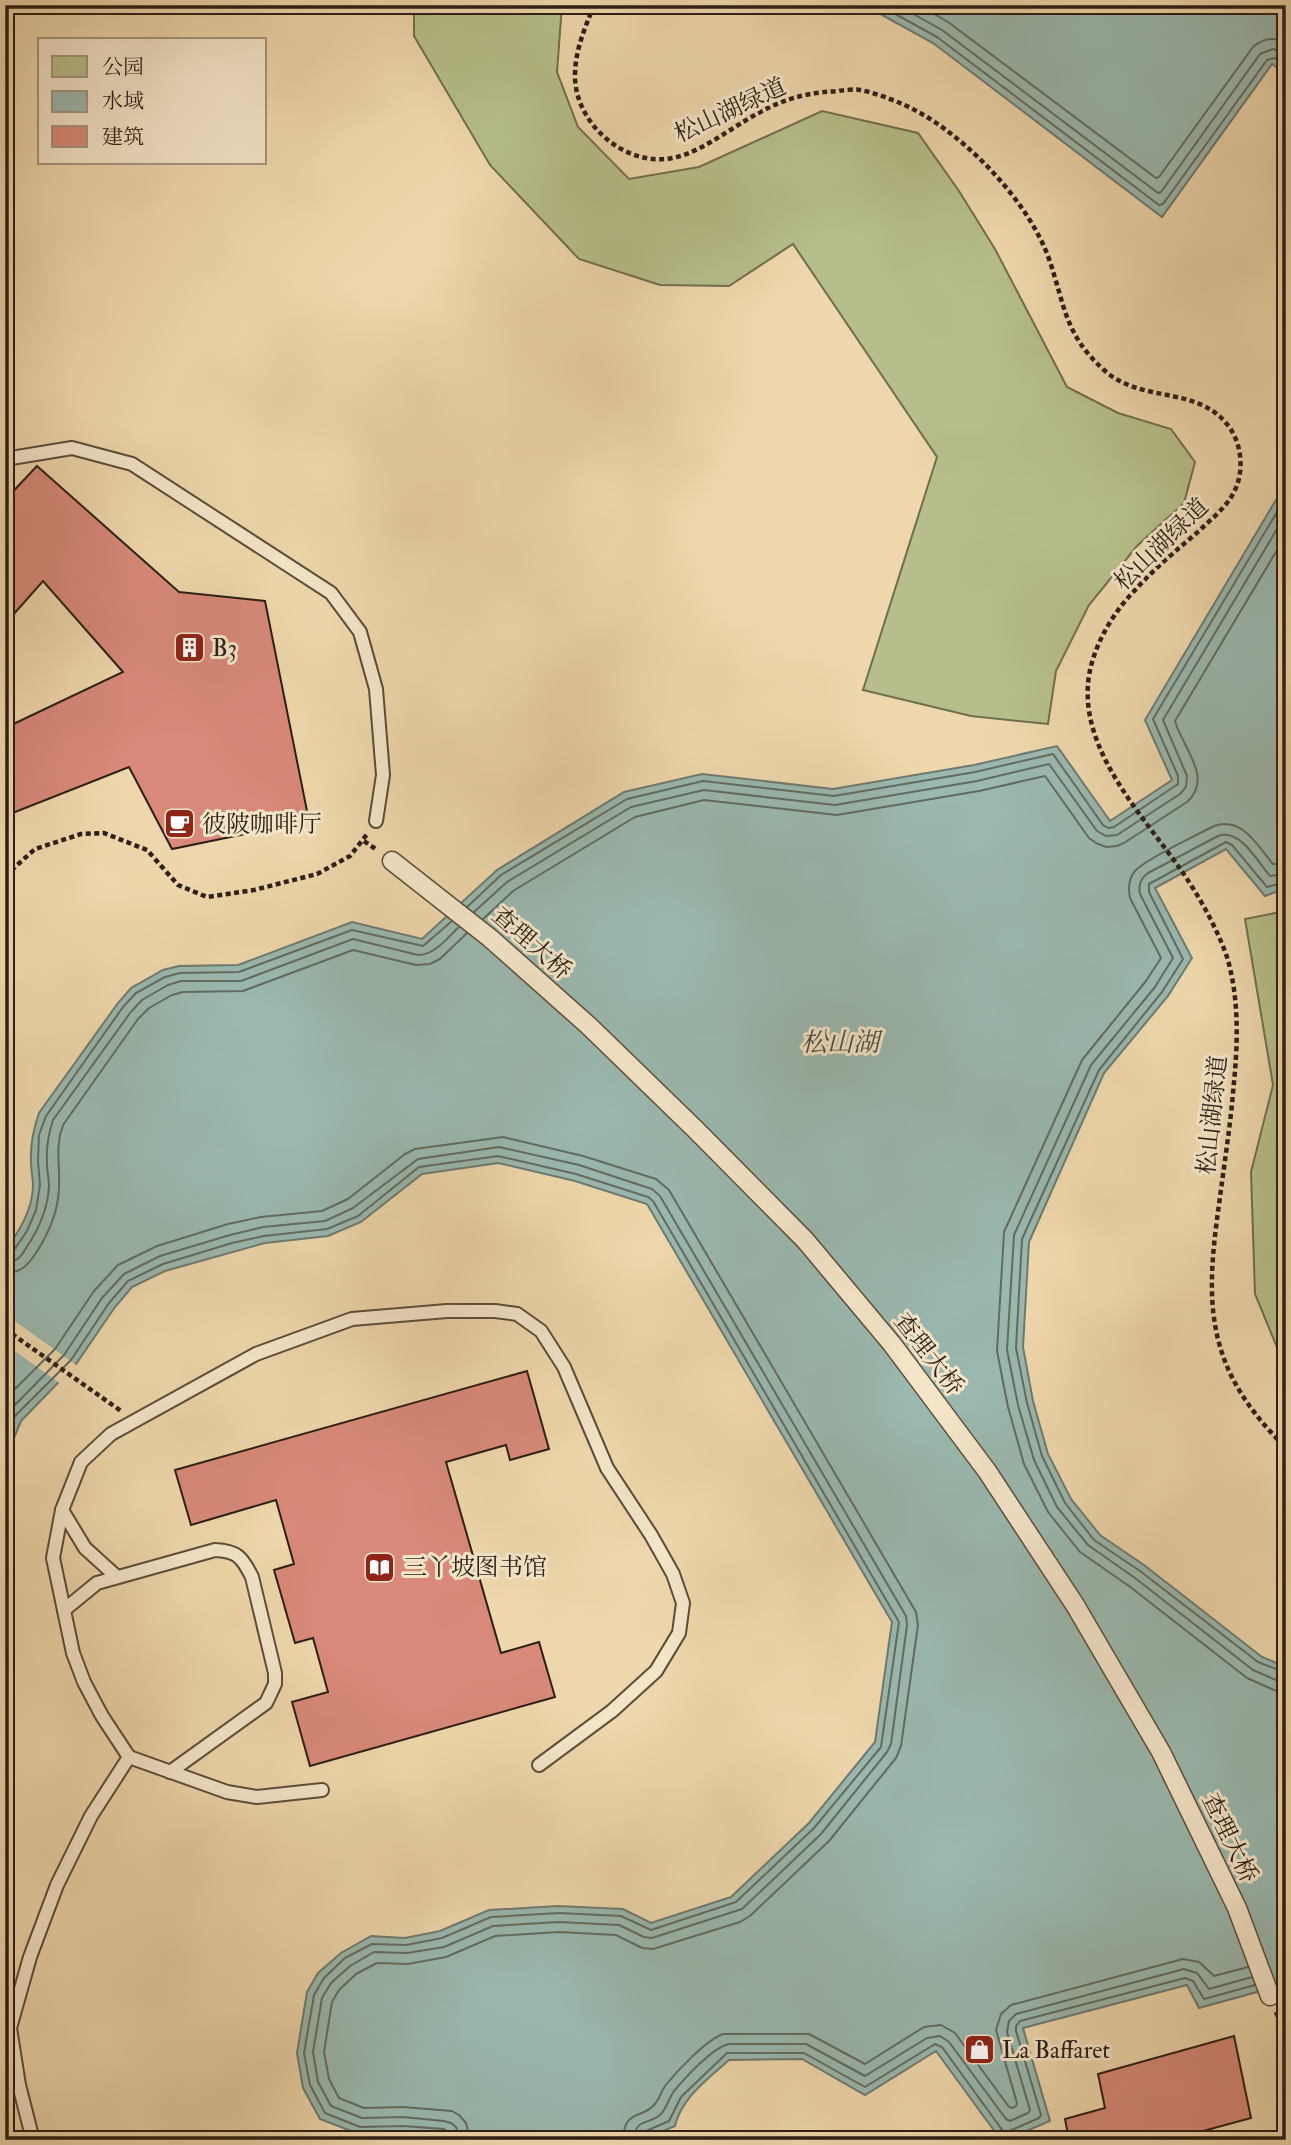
<svg xmlns="http://www.w3.org/2000/svg" width="1291" height="2145" font-family="'IM FELL Double Pica','Noto Serif SC',serif">
<rect width="100%" height="100%" fill="#eed7ac"/>
<filter id="stains"><feTurbulence type="fractalNoise" baseFrequency=".00286" numOctaves="4"/><feColorMatrix values="0 0 0 0 .2 0 0 0 0 .09 0 0 0 0 .02 0 0 0 .5 -.17"/></filter>
<radialGradient id="worn" r=".72"><stop offset=".6" stop-color="#630" stop-opacity="0"/><stop offset="1" stop-color="#630" stop-opacity=".3"/></radialGradient>
<g fill="#b6bf8b" stroke="#706e50" stroke-width="2">
<path d="M414,5H562L557,72L578,127L629,179L699,167L822,111L918,133L959,191L995,249L1067,387L1118,413L1171,429L1195,462L1184,503L1137,546L1089,605L1056,671L1048,724L971,716L863,690L937,457L793,244L729,286L660,285L579,259L490,165L414,36Z"/>
<path d="M1286,911V1369L1255,1294L1251,1172L1273,1085L1245,919Z"/>
</g>
<g fill="#9ab8af" stroke="#6e7a71" stroke-width="2">
<path d="M864,5H1286V74L1272,64L1162,217L933,43Z"/>
<path d="M1286,483V888L1265,896L1226,849L1155,888L1192,958L1168,996L1104,1073L1029,1242L1023,1347L1033,1401L1048,1454L1071,1499L1100,1535L1144,1565L1262,1657L1286,1667V1984L1199,2008L1187,1985L1023,2028L1050,2121L1005,2140H1001L936,2051L865,2095L802,2059L729,2060C709,2078 681,2098 675,2126L642,2140H471L402,2133L359,2134L320,2119L303,2088L297,2053L307,1992L318,1973L341,1953L371,1936L405,1938L440,1931L489,1910L558,1906L623,1909L651,1923L731,1897L809,1823L875,1742L892,1622L647,1204L575,1181L498,1163L422,1174L361,1222L328,1236L265,1243L165,1271L132,1287L115,1307L76,1364L21,1421L5,1459V1251C19,1231 33,1210 33,1185C33,1178 31,1170 31,1163C30,1145 33,1130 39,1113L118,1003L131,988L163,970L179,966L238,965L352,922L422,939L497,870L624,792L702,774L833,789L974,765L1057,746L1110,821L1172,780L1145,720Z"/>
</g>
<path fill="#eed7ac" d="M5,1314L79,1367L62,1385L5,1344Z"/>
<g fill="none" stroke-linecap="round" stroke-linejoin="round">
<g stroke="#626b62" stroke-width="2">
<path d="M879,5L937,37L1159,205L1163,204L1267,60L1275,58L1286,65"/>
<path d="M897,5L942,30L1158,193L1161,192L1260,54L1273,49L1286,54"/>
<path d="M919,5L948,22L1156,178L1159,177L1253,47C1263,38 1274,37 1286,42"/>
<path d="M1286,863L1273,864C1257,845 1242,816 1214,826C1197,835 1145,859 1135,871C1128,879 1128,888 1130,898L1161,958L1146,981L1082,1060L1004,1232L997,1351L1008,1407L1024,1464L1048,1512L1080,1552L1129,1586L1247,1678L1274,1690L1286,1692"/>
<path d="M1286,874L1270,876C1257,861 1240,828 1218,836L1148,873C1141,878 1138,885 1140,894L1173,958L1155,987L1091,1065L1014,1235L1007,1350L1018,1405L1034,1460L1057,1507L1088,1545L1135,1578L1253,1670L1278,1681L1286,1682"/>
<path d="M1286,882L1267,887L1232,845L1226,842L1149,884V892L1183,959L1162,992L1099,1070L1022,1239L1016,1348L1027,1403L1042,1456L1065,1503L1094,1540L1140,1571L1258,1662L1286,1673"/>
<path d="M467,907L501,875L627,799L703,781L834,796L975,772L1053,754L1103,825L1108,828L1114,827L1178,784V776L1153,719L1286,497"/>
<path d="M474,912L507,882L631,807L704,790L835,805L977,781L1049,764L1097,831L1106,836L1117,835L1180,794L1186,787L1187,776L1163,720L1286,514"/>
<path d="M483,919L513,891L635,817L704,800L837,815L979,791L1045,776L1089,838L1096,843L1106,847L1117,846L1124,843L1187,802C1214,778 1182,747 1175,721L1286,535"/>
<path d="M5,1254L14,1250L27,1231L36,1210L40,1185L38,1161L39,1135L46,1116L123,1007L136,993L165,977L180,973L239,972L352,930L423,946L452,921"/>
<path d="M5,1263C17,1262 21,1257 26,1248C39,1229 48,1208 49,1186C49,1179 47,1171 47,1164C46,1148 48,1135 53,1120L130,1013L142,1000L168,985L181,981H241L353,939L418,955C435,955 447,938 459,927"/>
<path d="M5,1273C21,1273 28,1265 36,1253C49,1233 59,1210 59,1185C60,1164 55,1146 63,1125L138,1019L149,1008L172,995L183,992L243,991L353,950L416,965L430,964L440,959L467,933"/>
<path d="M5,1399L55,1349L94,1291L118,1265L157,1246L228,1224L261,1217L322,1211L348,1199L405,1154L415,1149L503,1137L583,1156L656,1179L669,1190L916,1612L918,1625L901,1746L896,1758L829,1841L750,1916L740,1922L653,1949L642,1948L616,1935L559,1932L495,1936L446,1957L408,1964L377,1963L356,1974L339,1990L332,2002L324,2052L329,2079L339,2098L364,2108L403,2107L452,2111L459,2115L466,2123L470,2140"/>
<path d="M5,1417L10,1410L64,1355L102,1298L124,1274L160,1256L230,1235L263,1227L325,1221L353,1208L418,1159L499,1147L579,1165L652,1189L660,1196L906,1616L907,1625L891,1744L887,1752L821,1834L742,1909L652,1938L644,1937L619,1925L559,1922L493,1926L444,1947L407,1953L374,1952L350,1966L331,1983L322,1998L313,2052L318,2082L331,2106L362,2118L403,2117L444,2121L451,2123L456,2127L460,2140"/>
<path d="M5,1439L15,1416L71,1360L109,1303L128,1281L163,1264L232,1243L264,1236L327,1229L358,1216L419,1167L498,1156L576,1174L648,1197L653,1201L899,1622L881,1747L814,1828L736,1902L651,1930L621,1916L559,1913L491,1917L442,1938L406,1945L372,1944L345,1958L324,1978L314,1995L304,2053L310,2085L325,2113L360,2127L403,2126L444,2129L450,2133L451,2140"/>
<path d="M623,2140C624,2109 642,2119 654,2105C659,2100 661,2092 665,2086C677,2071 706,2040 723,2034H809L865,2064L924,2027L941,2025L955,2033L1009,2107L1013,2108L1016,2106L1017,2103L996,2030L1001,2014L1011,2005L1183,1959L1199,1962L1214,1976L1248,1967"/>
<path d="M634,2140C635,2118 648,2125 660,2115C666,2110 669,2098 674,2091C685,2078 713,2047 729,2044H806L865,2076L927,2038L940,2036L949,2042L1006,2119L1010,2121L1028,2113L1030,2110L1007,2032L1009,2021L1016,2014L1184,1969L1197,1973L1209,1989L1252,1977"/>
<path d="M642,2140L646,2131L669,2121L681,2097L727,2053H804L865,2087L935,2044L942,2047L1003,2131L1007,2132L1039,2118L1041,2115L1016,2031V2026L1020,2021L1185,1978L1193,1981L1204,1999L1255,1985"/>
</g>
</g>
<g fill="#d88979" stroke="#2b1e14" stroke-width="2">
<path d="M37,466L179,592L265,601L309,821L172,849L129,767L5,816V728L123,672L43,581L5,624V500Z"/>
<path d="M527,1371L549,1449L510,1460L506,1445L446,1462L501,1653L539,1642L555,1697L310,1766L292,1702L328,1692L313,1638L295,1643L274,1570L294,1564L276,1500L191,1525L175,1470Z"/>
<path d="M1234,2036L1251,2118L1170,2140H1069L1065,2119L1105,2108L1098,2074Z"/>
</g>
<g fill="none" stroke-linecap="round" stroke-linejoin="round">
<defs>
<g id="service">
<path d="M5,459L72,448L132,464L331,593L360,632L376,689L383,775L376,821"/>
<path d="M62,1510L85,1548L117,1577"/>
<path d="M64,1610L97,1583L215,1550C237,1551 242,1557 252,1577L275,1673V1684L266,1703L170,1772"/>
<path d="M129,1757L102,1716L84,1682L73,1653L53,1558L62,1510L81,1462L111,1434L256,1354L352,1319L447,1311H495L517,1314L541,1331L564,1367L607,1468L651,1535L673,1574L683,1603L679,1633L656,1671L612,1711L539,1765"/>
<path d="M33,2140L19,2085L10,2028L30,1957L57,1885L91,1816L129,1757L227,1792L257,1797L322,1790"/>
</g>
<path id="pedestrian" d="M392,861L490,938L589,1026L696,1130L805,1240L892,1344L987,1471L1075,1605L1161,1752L1237,1908L1270,1996"/>
</defs>
<use href="#service" stroke="#5c4c3a" stroke-width="16"/>
<use href="#pedestrian" stroke="#5c4c3a" stroke-width="21"/>
<g stroke="#2b1e14" stroke-width="4.5" stroke-dasharray="5 3.5" stroke-linecap="butt">
<path d="M594,5C585,28 575,50 575,76C575,121 620,163 665,159C690,157 712,141 732,129C769,105 794,93 839,91C842,90 857,89 860,90C872,92 888,98 900,103C958,127 1028,199 1049,259C1065,305 1064,334 1104,370C1140,403 1195,386 1226,423C1242,441 1245,471 1234,492C1226,508 1211,519 1199,531C1178,549 1156,567 1137,588C1118,607 1101,633 1093,659C1067,740 1142,813 1183,873C1200,898 1217,928 1227,957C1239,997 1238,1041 1234,1082C1231,1121 1225,1159 1220,1197C1213,1249 1205,1302 1222,1353C1234,1390 1259,1421 1286,1448"/>
<path d="M364,841L377,850"/>
<path d="M5,876L35,849L81,834L104,833L147,850L178,885L207,897L254,890L317,874L350,856L368,833"/>
<path d="M5,1329L121,1411"/>
<path d="M1276,2012L1286,2037"/>
</g>
<use href="#service" stroke="#f4e5c9" stroke-width="12"/>
<use href="#pedestrian" stroke="#f4e5c9" stroke-width="18"/>
</g>
<defs>
<symbol id="building-square" viewBox="-11 -11 22 22"><rect x="-9" y="-9" width="18" height="18" rx="4" fill="#8f2418" stroke="#f4e5c9"/><path d="M-4-6H4V6H1V3H-1V6H-4ZM-2.5-4.3h1.7v1.8h-1.7ZM.8-4.3h1.7v1.8H.8ZM-2.5-1h1.7V.8h-1.7ZM.8-1h1.7V.8H.8Z" fill="#fff"/></symbol>
<symbol id="cafe-square" viewBox="-11 -11 22 22"><rect x="-9" y="-9" width="18" height="18" rx="4" fill="#8f2418" stroke="#f4e5c9"/><path d="M-5.5-4.5H6V0H3Q3 3.5 0 3.5H-2.5Q-5.5 3.5-5.5 0ZM3-3.2v2h1.7v-2ZM-6 4.5H4V6H-6Z" fill="#fff"/></symbol>
<symbol id="library-square" viewBox="-11 -11 22 22"><rect x="-9" y="-9" width="18" height="18" rx="4" fill="#8f2418" stroke="#f4e5c9"/><path d="M-6-4Q-3-5.5-.7-3.5V5Q-3 3-6 4ZM6-4Q3-5.5 .7-3.5V5Q3 3 6 4Z" fill="#fff"/></symbol>
<symbol id="shop-square" viewBox="-11 -11 22 22"><rect x="-9" y="-9" width="18" height="18" rx="4" fill="#8f2418" stroke="#f4e5c9"/><path d="M-5-2.5h2.3a2.7 3.5 0 0 1 5.4 0H5L5.5 6h-11ZM-1.5-2.5h3a1.5 2.3 0 0 0-3 0Z" fill="#fff"/></symbol>
</defs>
<g fill-rule="evenodd">
<use href="#building-square" x="172" y="630" width="35" height="35"/>
<use href="#cafe-square" x="162" y="806" width="35" height="35"/>
<use href="#library-square" x="362" y="1550" width="35" height="35"/>
<use href="#shop-square" x="962" y="2032" width="35" height="35"/>
</g>
<g text-anchor="middle" stroke-width="6" stroke-linejoin="round" paint-order="stroke">
<g font-size="24" fill="#2b1e14" stroke="#f4e5c9">
<text transform="translate(730 110) rotate(-25)" y="8">松山湖绿道</text>
<text transform="translate(1161 544) rotate(-44)" y="8">松山湖绿道</text>
<text transform="translate(532 943) rotate(41)" y="8">查理大桥</text>
<text transform="translate(1212 1115) rotate(-84)" y="8">松山湖绿道</text>
<text transform="translate(929 1354) rotate(52)" y="8">查理大桥</text>
<text transform="translate(1230 1838) rotate(64)" y="8">查理大桥</text>
</g>
<g font-size="24" fill="#2b1e14" stroke="#f4e5c9" text-anchor="start">
<text x="212" y="656">B3</text>
<text x="202" y="832">彼陂咖啡厅</text>
<text x="403" y="1575">三丫坡图书馆</text>
<text x="1002" y="2058">La Baffaret</text>
</g>
<g font-size="26" font-style="italic" fill="#4c4c42" stroke="#f4e5c9">
<text x="840" y="1051">松山湖</text>
</g>
</g>
<rect width="1291" height="2145" fill="none" stroke="#eed7ac" stroke-width="28"/>
<rect x="7" y="7" width="1277" height="2131" fill="none" stroke="#2b1e14" stroke-width="3.5"/>
<rect x="14" y="14" width="1263" height="2117" fill="none" stroke="#2b1e14" stroke-width="2"/>
<rect x="38" y="38" width="228" height="126" fill="#f4e5c9" stroke="#a49581" stroke-width="2"/>
<rect x="52" y="56" width="35" height="21" fill="#b6bf8b" stroke="#a49581" stroke-width="2"/>
<text x="102" y="74" font-size="21" fill="#2b1e14">公园</text>
<rect x="52" y="91" width="35" height="21" fill="#9ab8af" stroke="#a49581" stroke-width="2"/>
<text x="102" y="108" font-size="21" fill="#2b1e14">水域</text>
<rect x="52" y="126" width="35" height="21" fill="#d88979" stroke="#a49581" stroke-width="2"/>
<text x="102" y="144" font-size="21" fill="#2b1e14">建筑</text>
<rect width="100%" height="100%" filter="url(#stains)"/>
<rect width="100%" height="100%" fill="url(#worn)"/>
</svg>
